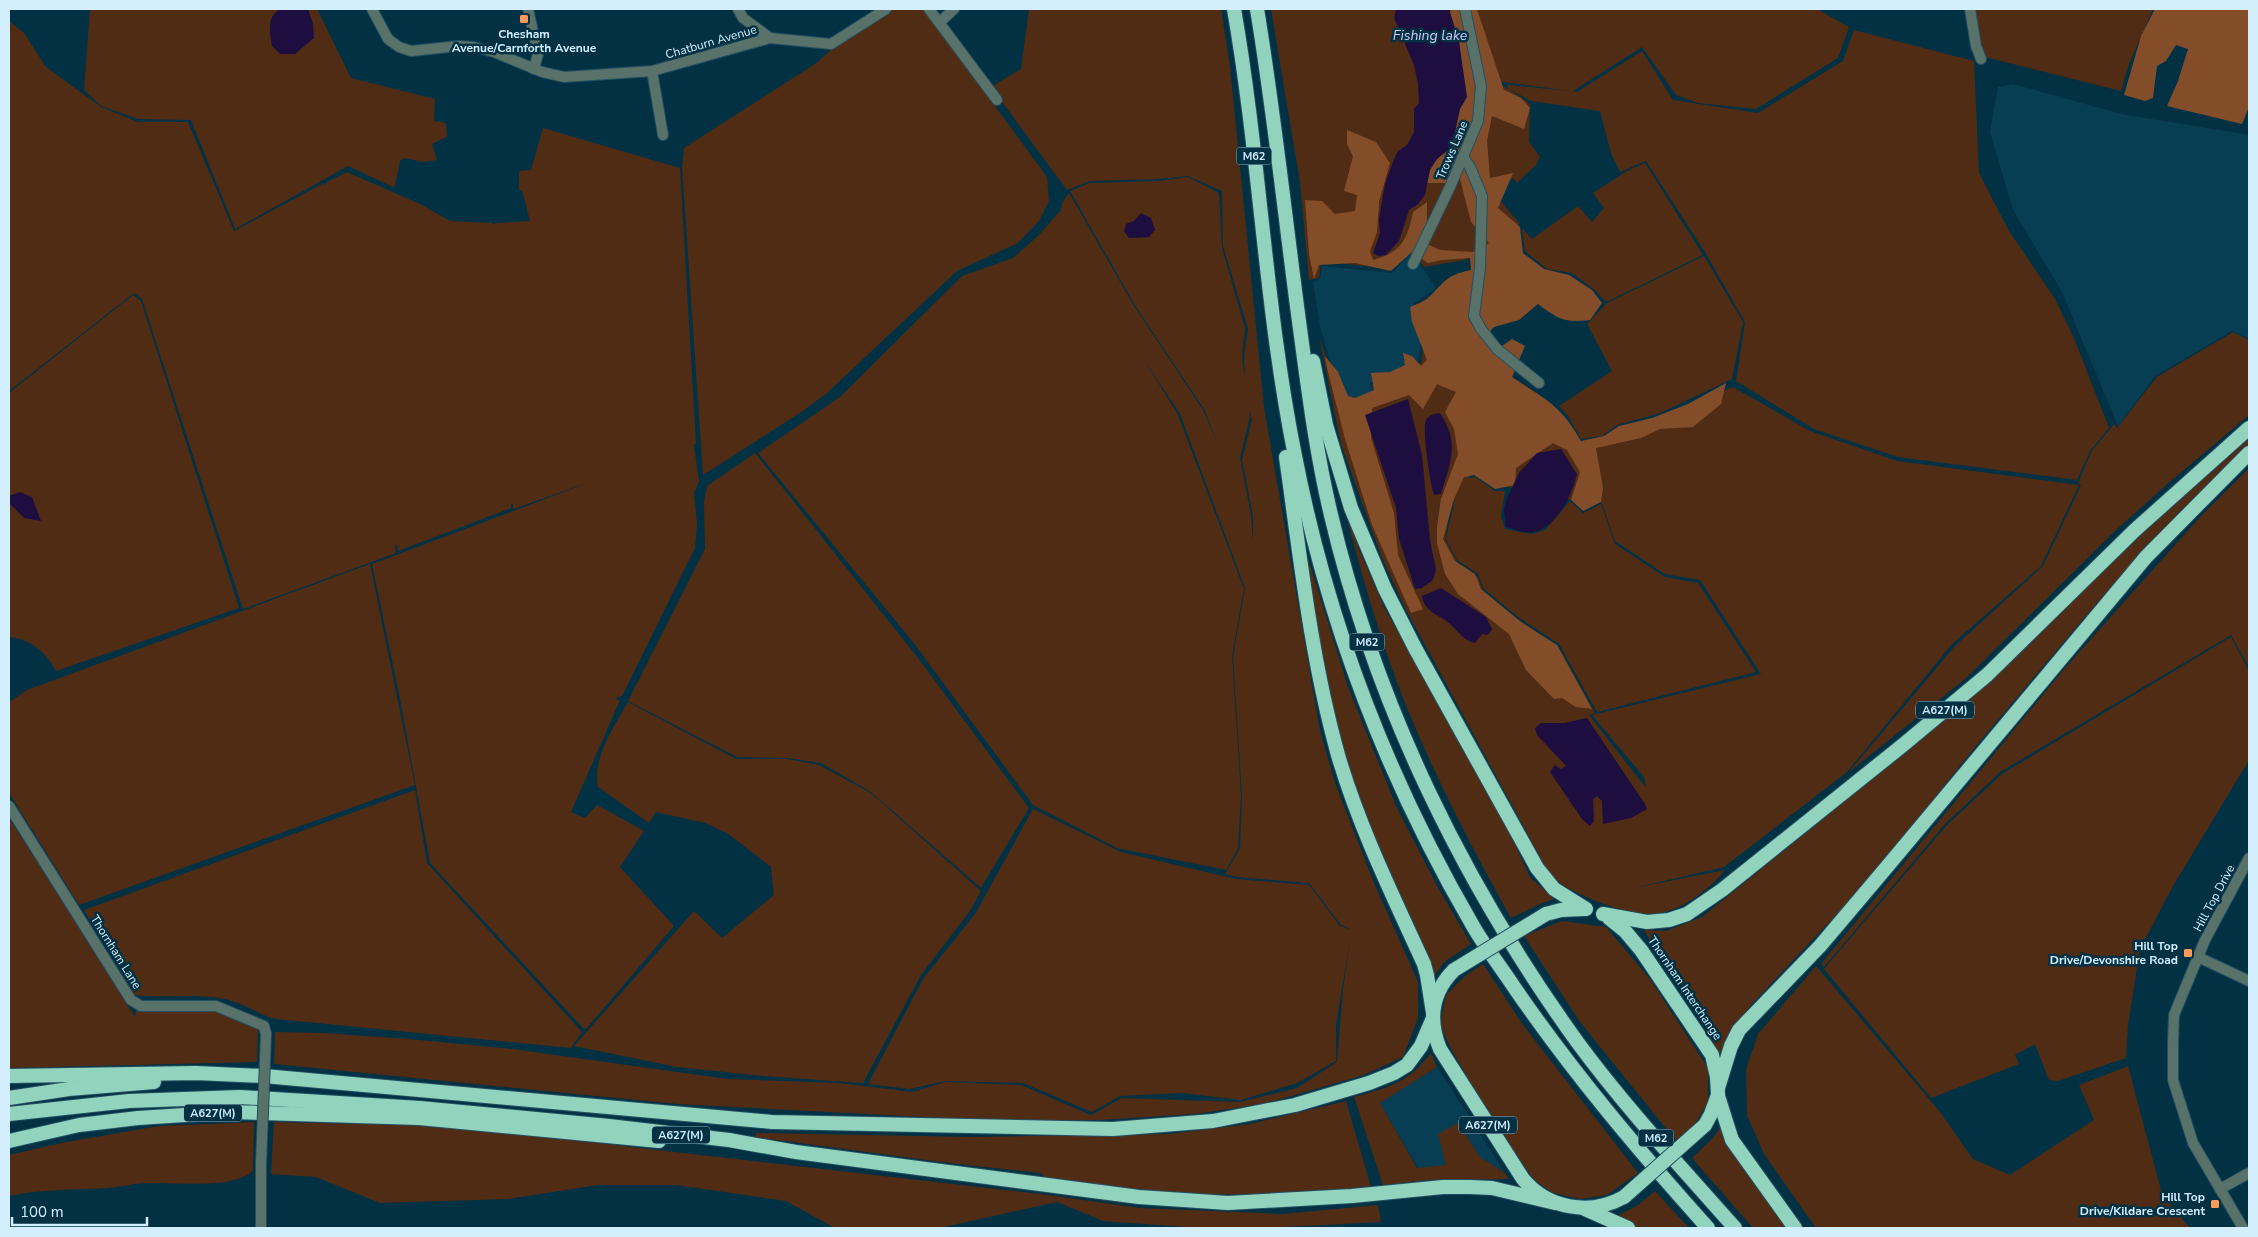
<svg xmlns="http://www.w3.org/2000/svg" width="2258" height="1237" font-family="'Nunito Sans',sans-serif">
<rect width="100%" height="100%" fill="#023144"/>
<g fill="#083e54">
<path d="M2013,84L2121,114L2249,135V339L2232,331L2155,376L2118,426L2062,292L2013,210L1990,132L1998,87Z"/>
<path d="M1412,252L1436,288L1413,304L1421,339L1418,362L1370,383L1374,397L1344,409L1320,326L1313,282L1320,279L1322,266L1392,273Z"/>
<path d="M1437,1067L1505,1173L1480,1157L1458,1123L1446,1165L1418,1168L1380,1103Z"/>
</g>
<g fill="#502c15" fill-rule="evenodd">
<path d="M90,9H317L351,78L435,99L434,121L446,123L447,137L432,144L437,160L423,162L404,158L400,161L395,186L393,187L348,166L235,229L191,120L138,119L101,106L84,90Z"/>
<path d="M893,9H924L1047,177L1049,201L1039,221L1018,243L957,271L827,393L800,413L703,475L682,167L684,148L815,64L832,49Z"/>
<path d="M1029,9H1221L1230,66L1264,407L1320,731L1335,783L1374,883L1418,982V1018L1403,1057L1364,1075L1264,1104L1195,1114L1099,1120L1000,1121L677,1104L274,1064L275,1032L323,1033L409,1039L512,1049L728,1079L839,1083L913,1092L945,1082L1021,1085L1091,1115L1122,1098L1240,1102L1297,1088L1337,1062L1343,990L1350,940L1336,1025V1061L1297,1083L1241,1100L1182,1093L1120,1096L1092,1112L1023,1083L946,1081L909,1089L868,1084L923,979L975,914L1033,809L1121,852L1236,879L1309,885L1340,926L1352,930L1341,925L1309,883L1237,877L1225,874L1240,848L1242,797L1233,657L1245,588L1180,414L1143,358L1178,415L1244,589L1232,656L1241,796L1238,848L1226,870L1117,848L1033,805L913,642L758,453L840,397L962,276L1013,258L1038,236L1061,210L1062,203L1069,193L1134,306L1203,410L1218,444L1204,409L1136,307L1070,191L1089,183L1160,181L1188,177L1219,193L1222,248L1245,328L1242,357L1245,380L1244,356L1248,329L1223,246L1222,191L1188,176L1158,179L1090,181L1067,190L991,87L1021,69ZM1249,410L1252,419L1242,460L1253,516V543L1251,515L1240,458L1250,417Z"/>
<path d="M1271,9H1474L1495,82L1508,89L1507,85L1570,91L1497,81L1477,9H1817L1849,27L1838,58L1756,109L1698,103L1676,95L1642,47L1573,91L1577,92L1642,51L1673,100L1758,113L1843,61L1854,30L1974,61L1979,173L2009,231L2055,299L2074,338L2109,428L2090,451L2077,480L1898,457L1814,429L1736,381L1745,322L1705,252L1646,161L1620,172L1611,153L1600,111L1531,101L1509,89L1530,104L1529,142L1540,157L1536,165L1517,183L1513,178L1493,192L1520,224L1465,260L1424,267L1411,249L1390,269L1321,261L1319,278L1309,280L1300,182Z"/>
<path d="M1974,9H2153L2129,64L2121,91L1985,57L1979,39Z"/>
<path d="M9,21L24,33L46,67L101,107L138,122H188L234,231L324,183L325,185L327,182L347,172L422,205L450,221L492,223L495,225V223L530,221L522,190H519V171L531,170L543,128L680,168L696,443L693,446H694L699,481L694,493L697,525L695,548L622,696L618,697L616,700H620L571,812L585,818L597,805L644,831L620,867L674,926L586,1029L583,1028L430,863L400,699L372,564L593,481L513,509V503L511,504V508L398,551L397,545H395L396,553L243,609L142,299L134,293L9,391Z"/>
<path d="M1645,163L1703,255L1606,302L1596,291L1572,273L1547,269L1525,251L1522,228L1532,239L1578,206L1592,222L1604,208L1593,193L1627,171Z"/>
<path d="M1704,256L1743,322L1732,379L1660,413L1617,425L1602,436L1581,439L1568,416L1559,406L1612,371L1587,324L1607,303Z"/>
<path d="M133,295L141,301L239,608L56,671C47,653 29,638 9,637V393Z"/>
<path d="M2233,332L2249,340V415L2165,486L2115,531L1965,679L1848,773L1955,646L2043,566L2081,485L2078,483L2091,452L2114,424L2117,428L2157,377Z"/>
<path d="M1319,336L1344,411L1376,399L1372,384L1422,362L1423,340L1512,378L1585,448L1733,387L1810,431L1897,461L2079,485L2041,566L1952,644L1847,772L1724,867L1634,888L1725,870C1709,890 1679,913 1652,914C1620,914 1578,895 1552,879L1406,610L1382,558L1341,444ZM1472,472L1504,486L1573,500L1598,492L1615,541L1665,574L1700,580L1761,674L1592,715L1644,777L1646,788L1589,715L1595,713L1559,648L1498,605L1484,593L1478,577L1458,564L1445,539L1451,505L1455,499L1446,539L1457,560L1478,574L1484,589L1518,617L1559,644L1597,712L1756,672L1698,583L1665,577L1615,544L1601,504L1583,513L1570,501L1545,530L1532,534L1505,529L1501,516L1505,491H1495L1475,477L1469,478Z"/>
<path d="M2249,437V446L2176,515L2094,606L1971,752L1870,879L1750,1006L1720,1054L1644,930L1666,931L1702,917L1906,752L2017,657L2143,531Z"/>
<path d="M755,453L918,658L1029,808L981,888L871,792L821,763L788,758L737,757L628,701L705,549L704,502L707,486Z"/>
<path d="M2249,468V667L2231,635L2000,772L1945,824L1824,967L1821,964L2065,668L2200,517Z"/>
<path d="M1337,481L1358,547L1384,607L1507,828L1530,877L1554,899L1540,904L1511,918C1472,848 1435,777 1405,703C1376,631 1357,556 1337,481Z"/>
<path d="M1302,539L1348,687L1396,806L1437,886L1471,944L1444,962L1433,978L1367,827L1337,728L1318,636Z"/>
<path d="M370,564L415,785L79,905L9,793V702L27,690Z"/>
<path d="M2231,637L2249,671V760L2173,886L2140,949L2128,1025L2126,1058L2058,1081L2049,1080L2035,1044L2015,1055L2019,1064L1931,1098L1824,969L1947,825L2002,774Z"/>
<path d="M628,702L736,759H788L819,765L871,793L981,891L970,911L921,975L863,1083L763,1076L677,1067L574,1046L694,911L722,938L774,895L771,867L727,833L705,823L656,812L649,823L598,787C592,758 614,727 628,702Z"/>
<path d="M415,790L427,863L582,1032L571,1048L276,1019C260,1015 248,1006 232,1001C201,992 167,999 135,995L84,910Z"/>
<path d="M9,818L135,1017L136,1009C177,1010 223,1004 258,1029L257,1062L9,1068Z"/>
<path d="M1562,921L1606,927L1650,979L1708,1068V1102L1691,1131L1677,1142L1580,1022L1524,936Z"/>
<path d="M1483,964L1523,1025L1638,1173L1607,1195L1580,1199L1553,1193L1534,1180L1487,1111L1451,1049L1440,1025L1446,995L1465,976Z"/>
<path d="M1816,966L1940,1112L1973,1159L2010,1175L2094,1120L2079,1085L2128,1066L2162,1194L2190,1228H1816L1764,1154L1747,1115L1746,1069L1758,1034Z"/>
<path d="M1431,1053L1437,1067L1380,1103L1417,1168L1446,1165L1438,1134L1458,1123L1480,1157L1505,1173L1509,1179L1429,1180L1383,1185L1354,1097C1390,1087 1408,1083 1431,1053Z"/>
<path d="M1346,1101L1371,1187C1264,1202 1160,1193 1054,1181L1043,1179L1042,1173L949,1163L755,1137L756,1133L973,1137L1169,1134L1250,1124Z"/>
<path d="M254,1122L253,1171C230,1190 178,1182 149,1183C135,1183 121,1187 107,1188C75,1190 41,1189 9,1196V1155L66,1142L159,1126Z"/>
<path d="M274,1122L417,1125L519,1134L1048,1195L1140,1208L1282,1214L1378,1205L1381,1222L1267,1228H1200L1103,1221L1057,1202L939,1228H835L786,1201L676,1185H598L508,1199L380,1203L316,1177L271,1174Z"/>
<path d="M1722,1125C1738,1163 1763,1195 1788,1228H1753L1692,1158L1712,1139Z"/>
<path d="M1655,1191L1689,1228H1632L1617,1216L1638,1205Z"/>
</g>
<g fill="#834d2a">
<path d="M1452,9H1477L1504,90L1521,98L1530,108L1524,129L1492,116L1487,141L1490,178L1513,173L1498,208L1520,227L1523,253L1544,269L1569,275L1592,290L1602,303L1590,320C1564,323 1558,319 1538,304L1519,320L1494,327L1491,330L1488,344L1495,351L1512,339L1525,346L1512,377C1546,400 1560,404 1581,441L1604,436L1619,426L1652,418L1688,404L1726,383L1721,404L1693,427L1660,429L1641,438L1596,448L1603,488L1601,502L1583,511L1571,500L1580,472L1567,450L1553,443L1516,468L1515,485L1495,489L1474,475L1464,477L1454,499L1443,539L1455,561L1475,574L1481,589L1521,622L1557,645L1592,709L1576,707L1562,698L1554,699L1526,670L1509,634L1458,594L1445,574L1437,543V526L1441,499L1458,454L1454,429L1445,412L1456,392L1437,384L1423,409L1409,395L1372,408L1371,438L1394,513L1398,555L1423,609L1411,613L1372,525L1345,439L1327,368L1325,356L1338,372L1348,396L1355,398L1374,390L1371,373L1390,372L1405,365L1403,353L1412,356L1421,366L1427,360L1412,322L1410,307C1415,305 1423,302 1428,298C1446,281 1444,276 1471,270L1470,258L1442,260L1428,263L1412,252L1391,271L1355,263L1319,265L1314,279L1309,254L1305,200L1322,201L1335,214L1355,211L1357,195L1344,191L1353,156L1347,144V130L1376,142L1390,163L1379,202L1377,232L1370,251L1373,260C1402,252 1407,240 1413,212L1427,202V244L1440,250L1473,252L1489,243L1471,222L1460,179L1453,168L1446,183H1427L1424,172L1444,152L1445,19Z"/>
<path d="M2155,9H2249V107L2242,124L2167,106L2178,81L2188,49L2176,45L2166,61L2157,66L2153,98L2145,101L2124,95L2141,36Z"/>
</g>
<g fill="#1d0e3f">
<path d="M280,9H308L313,24L314,38L295,54H280L272,46C270,32 266,17 280,9Z"/>
<path d="M1396,9H1449L1459,41L1467,97L1460,109L1452,147L1437,159L1430,170L1425,195L1418,204L1409,210L1399,241L1386,255L1378,256L1373,253L1380,233L1379,219L1385,184L1394,159L1398,151L1407,145L1414,132V109L1419,103L1418,84L1414,65L1394,18Z"/>
<path d="M1141,213L1151,218L1155,230L1149,237L1129,238L1124,231L1126,224L1134,221Z"/>
<path d="M1408,399L1422,455L1430,540L1436,570L1433,580L1422,588L1415,589L1399,539L1396,508L1365,415Z"/>
<path d="M1440,413C1460,443 1451,461 1441,494L1434,495C1430,483 1422,430 1426,420C1429,415 1434,414 1440,413Z"/>
<path d="M1561,449L1577,474C1572,495 1557,528 1533,532C1526,534 1514,528 1506,527L1504,509L1507,498L1519,473L1537,453Z"/>
<path d="M20,492L32,497L41,521L24,518L9,503V496Z"/>
<path d="M1441,588L1486,617L1492,629L1488,635L1482,634L1475,643C1464,641 1458,631 1450,624C1440,615 1424,612 1422,596Z"/>
<path d="M1587,718L1645,804L1647,809L1631,818L1603,824L1602,801L1597,796L1593,799L1594,821L1590,826L1582,819L1550,772L1555,765L1561,769L1566,766L1537,735L1535,728L1541,723H1564Z"/>
</g>
<g fill="none" stroke-linecap="round" stroke-linejoin="round">
<defs>
<g id="minor">
<path d="M372,9L388,39L399,47L411,51L458,46L474,47L494,52L542,72L564,77L652,71L770,38L831,44L886,9"/>
<path d="M528,9L538,54L534,69"/>
<path d="M738,9L743,18L770,38"/>
<path d="M929,9L997,100"/>
<path d="M1970,9L1976,46L1981,59"/>
<path d="M940,22L954,9"/>
<path d="M652,71L663,135"/>
<path d="M1463,157L1470,167L1482,196L1480,268L1474,316L1481,329L1497,349L1539,383"/>
<path d="M1413,264L1450,187L1478,121L1481,86L1465,9"/>
<path d="M9,806L131,1000L141,1006H216L264,1026L266,1034"/>
<path d="M2198,957L2249,981"/>
<path d="M2220,1189L2249,1173"/>
<path d="M261,1228V1164"/>
<path d="M2243,1228L2193,1143L2173,1080V1045L2174,1015L2205,940L2249,858"/>
</g>
<g id="highway">
<path d="M1234,9C1260,157 1265,308 1295,456C1327,621 1388,780 1473,926C1485,947 1501,967 1514,987C1573,1073 1639,1151 1708,1228"/>
<path d="M1257,9C1275,117 1286,227 1301,336C1309,396 1317,457 1331,515C1376,706 1464,885 1578,1043C1626,1108 1682,1168 1735,1228"/>
<path d="M1313,361L1326,425L1351,508L1385,589L1415,648L1537,868L1554,889L1586,909"/>
<path d="M1286,457C1300,556 1311,658 1338,755C1359,827 1393,896 1424,964L1427,975L1433,1013"/>
<path d="M1546,914L1561,910L1584,909"/>
<path d="M1603,914L1647,922L1669,920L1687,914L1722,890L1903,745L1987,675L2135,530L2249,428"/>
<path d="M1609,918L1625,931L1641,950L1712,1055L1717,1077L1718,1095L1711,1114L1705,1125"/>
<path d="M1454,970C1432,992 1428,1020 1440,1049L1523,1179C1548,1209 1590,1216 1624,1197"/>
<path d="M9,1076L196,1073L264,1076L772,1122L1113,1129L1213,1121L1295,1105L1369,1083L1394,1073L1407,1065L1421,1046L1433,1018"/>
<path d="M1718,1088L1731,1046L1739,1030L1820,946L1886,868L2146,557L2249,453"/>
<path d="M1718,1096L1732,1140L1795,1228"/>
<path d="M9,1098L69,1089L154,1082"/>
<path d="M9,1114L129,1101L240,1097L420,1108L609,1126L729,1140L796,1152L1139,1197L1228,1203L1352,1196L1443,1187H1470L1492,1188L1555,1203"/>
<path d="M9,1141L79,1125L138,1118L231,1112L419,1118L659,1141"/>
<path d="M1585,1209L1628,1228"/>
</g>
</defs>
<use href="#minor" stroke="#234f62" stroke-width="12"/>
<use href="#highway" stroke="#234f62" stroke-width="16"/>
<use href="#minor" stroke="#597269" stroke-width="10"/>
<use href="#highway" stroke="#92d3bd" stroke-width="14"/>
<defs>
<path id="minor-bridge" d="M261,1164L266,1034"/>
<g id="highway-bridge">
<path d="M1454,970L1546,914"/>
<path d="M1624,1197L1705,1125"/>
</g>
</defs>
<use href="#minor-bridge" stroke="#234f62" stroke-width="12" stroke-linecap="butt"/>
<use href="#highway-bridge" stroke="#234f62" stroke-width="16" stroke-linecap="butt"/>
<use href="#minor-bridge" stroke="#597269" stroke-width="10"/>
<use href="#highway-bridge" stroke="#92d3bd" stroke-width="14"/>
</g>
<g fill="#ff9a5b" stroke="#023144" stroke-width="2">
<rect x="519" y="14" width="10" height="10" rx="2.5"/>
<rect x="2183" y="948" width="10" height="10" rx="2.5"/>
<rect x="2210" y="1199" width="10" height="10" rx="2.5"/>
</g>
<g text-anchor="middle" stroke-width="5" stroke-linejoin="round" paint-order="stroke">
<g fill="#023144" stroke="#94b6c6" stroke-width="1">
<rect x="1236.5" y="147.5" width="35" height="17" rx="4"/>
<rect x="1349.5" y="633.5" width="35" height="17" rx="4"/>
<rect x="1916" y="701.5" width="58" height="17" rx="4"/>
<rect x="184" y="1104.5" width="58" height="17" rx="4"/>
<rect x="1459" y="1116.5" width="58" height="17" rx="4"/>
<rect x="652" y="1126.5" width="58" height="17" rx="4"/>
<rect x="1638.5" y="1129.5" width="35" height="17" rx="4"/>
</g>
<g font-size="11" font-weight="bold" fill="#d3effe">
<text x="1254" y="160">M62</text>
<text x="1367" y="646">M62</text>
<text x="1945" y="714">A627(M)</text>
<text x="213" y="1117">A627(M)</text>
<text x="1488" y="1129">A627(M)</text>
<text x="681" y="1139">A627(M)</text>
<text x="1656" y="1142">M62</text>
</g>
<g font-size="12" font-weight="bold" fill="#d3effe" stroke="#023144" text-anchor="end">
<text x="524" y="38" text-anchor="middle">Chesham<tspan x="524" dy="14">Avenue/Carnforth Avenue</tspan></text>
<text x="2178" y="950">Hill Top<tspan x="2178" dy="14">Drive/Devonshire Road</tspan></text>
<text x="2205" y="1201">Hill Top<tspan x="2205" dy="14">Drive/Kildare Crescent</tspan></text>
</g>
<g font-size="12" fill="#d3effe" stroke="#023144">
<text transform="translate(711 42) rotate(-16)" y="4">Chatburn Avenue</text>
<text transform="translate(1452 150) rotate(-67)" y="4">Trows Lane</text>
<text transform="translate(2214 898) rotate(-62)" y="4">Hill Top Drive</text>
<text transform="translate(116 952) rotate(58)" y="4">Thornham Lane</text>
<text transform="translate(1685 988) rotate(56)" y="4">Thornham Interchange</text>
</g>
<g font-size="14" font-style="italic" fill="#d1cafd" stroke="#023144">
<text x="1430" y="40">Fishing lake</text>
</g>
</g>
<rect width="2258" height="1237" fill="none" stroke="#d3effe" stroke-width="20"/>
<path d="M12 1217v8h135v-8" fill="none" stroke="#d3effe" stroke-width="2.5"/>
<text x="20" y="1217" font-size="15" fill="#d3effe" stroke="#023144" stroke-width="4" paint-order="stroke">100 m</text>
</svg>
